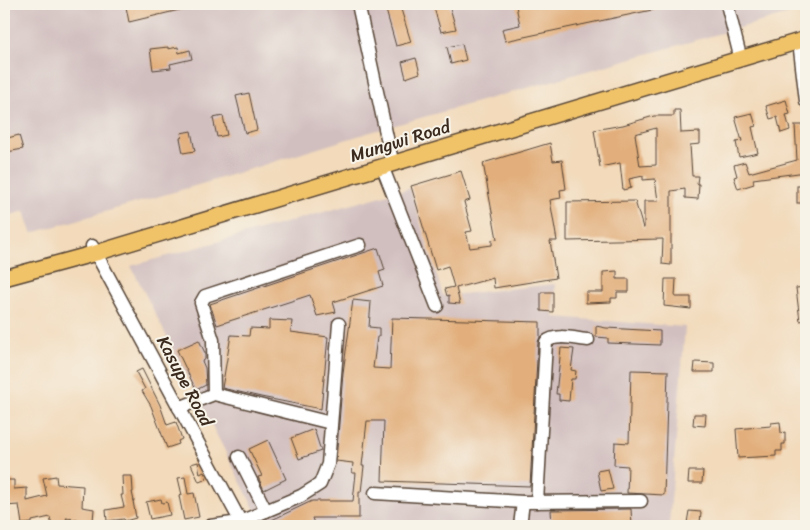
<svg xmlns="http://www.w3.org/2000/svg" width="810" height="530" font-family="Sriracha,sans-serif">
<rect width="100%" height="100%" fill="#f7f3e8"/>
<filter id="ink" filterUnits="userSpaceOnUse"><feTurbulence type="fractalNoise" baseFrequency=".02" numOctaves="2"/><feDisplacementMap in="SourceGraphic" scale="10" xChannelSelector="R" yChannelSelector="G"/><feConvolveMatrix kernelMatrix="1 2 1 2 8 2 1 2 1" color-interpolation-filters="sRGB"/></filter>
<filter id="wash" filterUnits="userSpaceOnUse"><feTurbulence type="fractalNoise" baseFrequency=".0096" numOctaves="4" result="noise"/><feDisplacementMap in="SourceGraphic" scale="20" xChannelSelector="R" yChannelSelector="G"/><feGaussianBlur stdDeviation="1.12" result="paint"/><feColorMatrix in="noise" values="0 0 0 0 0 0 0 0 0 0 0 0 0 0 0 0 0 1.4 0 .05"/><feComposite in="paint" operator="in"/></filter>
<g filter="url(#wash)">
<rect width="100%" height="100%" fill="#f2dabb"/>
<g fill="#d1bfbf">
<path d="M4,4H806V9L367,133L205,183L32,233L25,211L4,217Z"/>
<path d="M410,188L443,296L555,284L554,317L685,327L669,526H263L131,266Z"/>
</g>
<g id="blocks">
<g fill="#e2af7c" fill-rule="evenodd">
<path d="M138,4H196V6L129,22L126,7Z"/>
<path d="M433,4H449L456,29L441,32Z"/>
<path d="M525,4H606V7L622,4H666V7L505,41L502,29L520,25L516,6Z"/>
<path d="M400,6L411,42L396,46L386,10Z"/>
<path d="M462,44L466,60L451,64L447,47Z"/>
<path d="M168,47V49L178,47L179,53L190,50L192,59L170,64L171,68L153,70L150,49Z"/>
<path d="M416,58L420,73L406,78L402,62Z"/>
<path d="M249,93L257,130L245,133L236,96Z"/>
<path d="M786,100L790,114L786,115L790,130L781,133L777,117L770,119L766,106Z"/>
<path d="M674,110H680L681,133L700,132V144L690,145L692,176H698L697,184H699L698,199L685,198V189L671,191V265L662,264L663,239L567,241V202L635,201L643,228H644V201H658L655,179L643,180V176L629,179L631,188L623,190L620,163L600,167L594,130L623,125L654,116H674ZM656,128V165L640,166L635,134Z"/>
<path d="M752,113L756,126L752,127L758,153L739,157L736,142L742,141L735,117Z"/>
<path d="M223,116L227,135L217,137L213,118Z"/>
<path d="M795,125H803V129H806V172L753,179L754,184L738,189L734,177L737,176L734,165L745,162L749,173L797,160Z"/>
<path d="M191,131L195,151L183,153L180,138L182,137L181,133Z"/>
<path d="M19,135L23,149L7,152L4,139Z"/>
<path d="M550,143L553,161L562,160L566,189L560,190L561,198L550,200L557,241H550L556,278L494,288L493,278L456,288L460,304L449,303V295L447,296L445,289L454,287L448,266L436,270L411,186L461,171L470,200L464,202L472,231L466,232L470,248L492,245V240L497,239L483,163Z"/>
<rect x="797" y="186" width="9" height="17"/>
<path d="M378,248L385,270L379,272L383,286L333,302L336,312L317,316L310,295L217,325L210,304Z"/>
<path d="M617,271V279H629V292H617V298H611V302L586,303V292H603V272Z"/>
<path d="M665,279H676L675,297H691V309L664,306Z"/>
<path d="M806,287V320L800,321L796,288Z"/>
<path d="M541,292H553V312L541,311Z"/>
<path d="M353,300L371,302L369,327L379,328V337H377L373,368L390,369L392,318L540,322V337L538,342L530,486L382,481L384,421H367L362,466H364L361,492H359V518H312L315,526H259L312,501H353L356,473H352L353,463L336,461L343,373Z"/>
<path d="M269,320L292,321L291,332L328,337L321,409L261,397L222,388L231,335L249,336L250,328L269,329Z"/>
<path d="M596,326L606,328L660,331V345L608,343V338L596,337Z"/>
<path d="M199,340L205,353V359L202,361L205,368L206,385L196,390L177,350Z"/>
<path d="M561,348L574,349L571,370L576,371L575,379H571L569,401L559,400V394H556Z"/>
<path d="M695,362L714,363V372H694Z"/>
<path d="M142,369L160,405L167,425L176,422L182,439L178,441L179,444L167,448L151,406L142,391L145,389L136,372Z"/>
<path d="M631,370L668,371L664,495L627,493L628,466L614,465L615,442L629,443Z"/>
<path d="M694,414H706L705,426L693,425Z"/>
<path d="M780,422L781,433L785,432V444H782V451H776V456L738,458L736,429L771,426V423Z"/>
<path d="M314,429L321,451L299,459L291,438Z"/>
<path d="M268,440L286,479L264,490L258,477L262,476L249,449Z"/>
<path d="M198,462L200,474L204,472L207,479L199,482L191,464Z"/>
<path d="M608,469L613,489L601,491L597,471Z"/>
<path d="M689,471H703L702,483H688Z"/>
<path d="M56,476L57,484L83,486L82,507L94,509L93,521L66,518L67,520L60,522L61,526H52L50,517L32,521V523L22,524L19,505L4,506V480H14V489L27,488V501L47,496L43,478Z"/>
<path d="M122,476H132L133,492H132L134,501H133L136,518L125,521L124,519L107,521L106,510L124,507L121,495H123Z"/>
<path d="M185,477L188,494L194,493L199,517L184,520L179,496L182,495L178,478Z"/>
<path d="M161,499L162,503L167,502L170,515L150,519L146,502Z"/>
<path d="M631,509L632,526H552L551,510Z"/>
<path d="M689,511L701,512L700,524L687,523Z"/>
</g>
</g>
</g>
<g filter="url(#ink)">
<use href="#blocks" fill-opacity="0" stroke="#564436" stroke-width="1"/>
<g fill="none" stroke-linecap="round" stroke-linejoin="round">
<defs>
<g id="minor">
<path d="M358,4L391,156"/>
<path d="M727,4L739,52"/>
<path d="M799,41L806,101"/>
<path d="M382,166L437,306"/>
<path d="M92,246L243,526"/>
<path d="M214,394L213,340L201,303L205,296L360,245"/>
<path d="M179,408L214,394L331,423"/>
<path d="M239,457L266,511"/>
<path d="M375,493L523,502L641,501"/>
<path d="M537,502L546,342C555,333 576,339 588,340"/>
<path d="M210,526L240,522L301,496L320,484L328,464L339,324"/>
<path d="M520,526L523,502"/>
</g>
<path id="major" d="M4,278L96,253L806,39"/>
</defs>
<use href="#minor" stroke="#564436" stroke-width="15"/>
<use href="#major" stroke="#564436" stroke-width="18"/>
<use href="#minor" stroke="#fff" stroke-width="12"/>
<use href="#major" stroke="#f1c369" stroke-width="15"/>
</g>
</g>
<g text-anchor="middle" stroke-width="4" stroke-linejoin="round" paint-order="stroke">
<g font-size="18" fill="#3b2a1e" stroke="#f7f3e8">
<text transform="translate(400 141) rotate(-17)" y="6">Mungwi Road</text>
<text transform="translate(185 381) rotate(62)" y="6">Kasupe Road</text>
</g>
</g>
<rect width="810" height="530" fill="none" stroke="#f7f3e8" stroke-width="20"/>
</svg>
